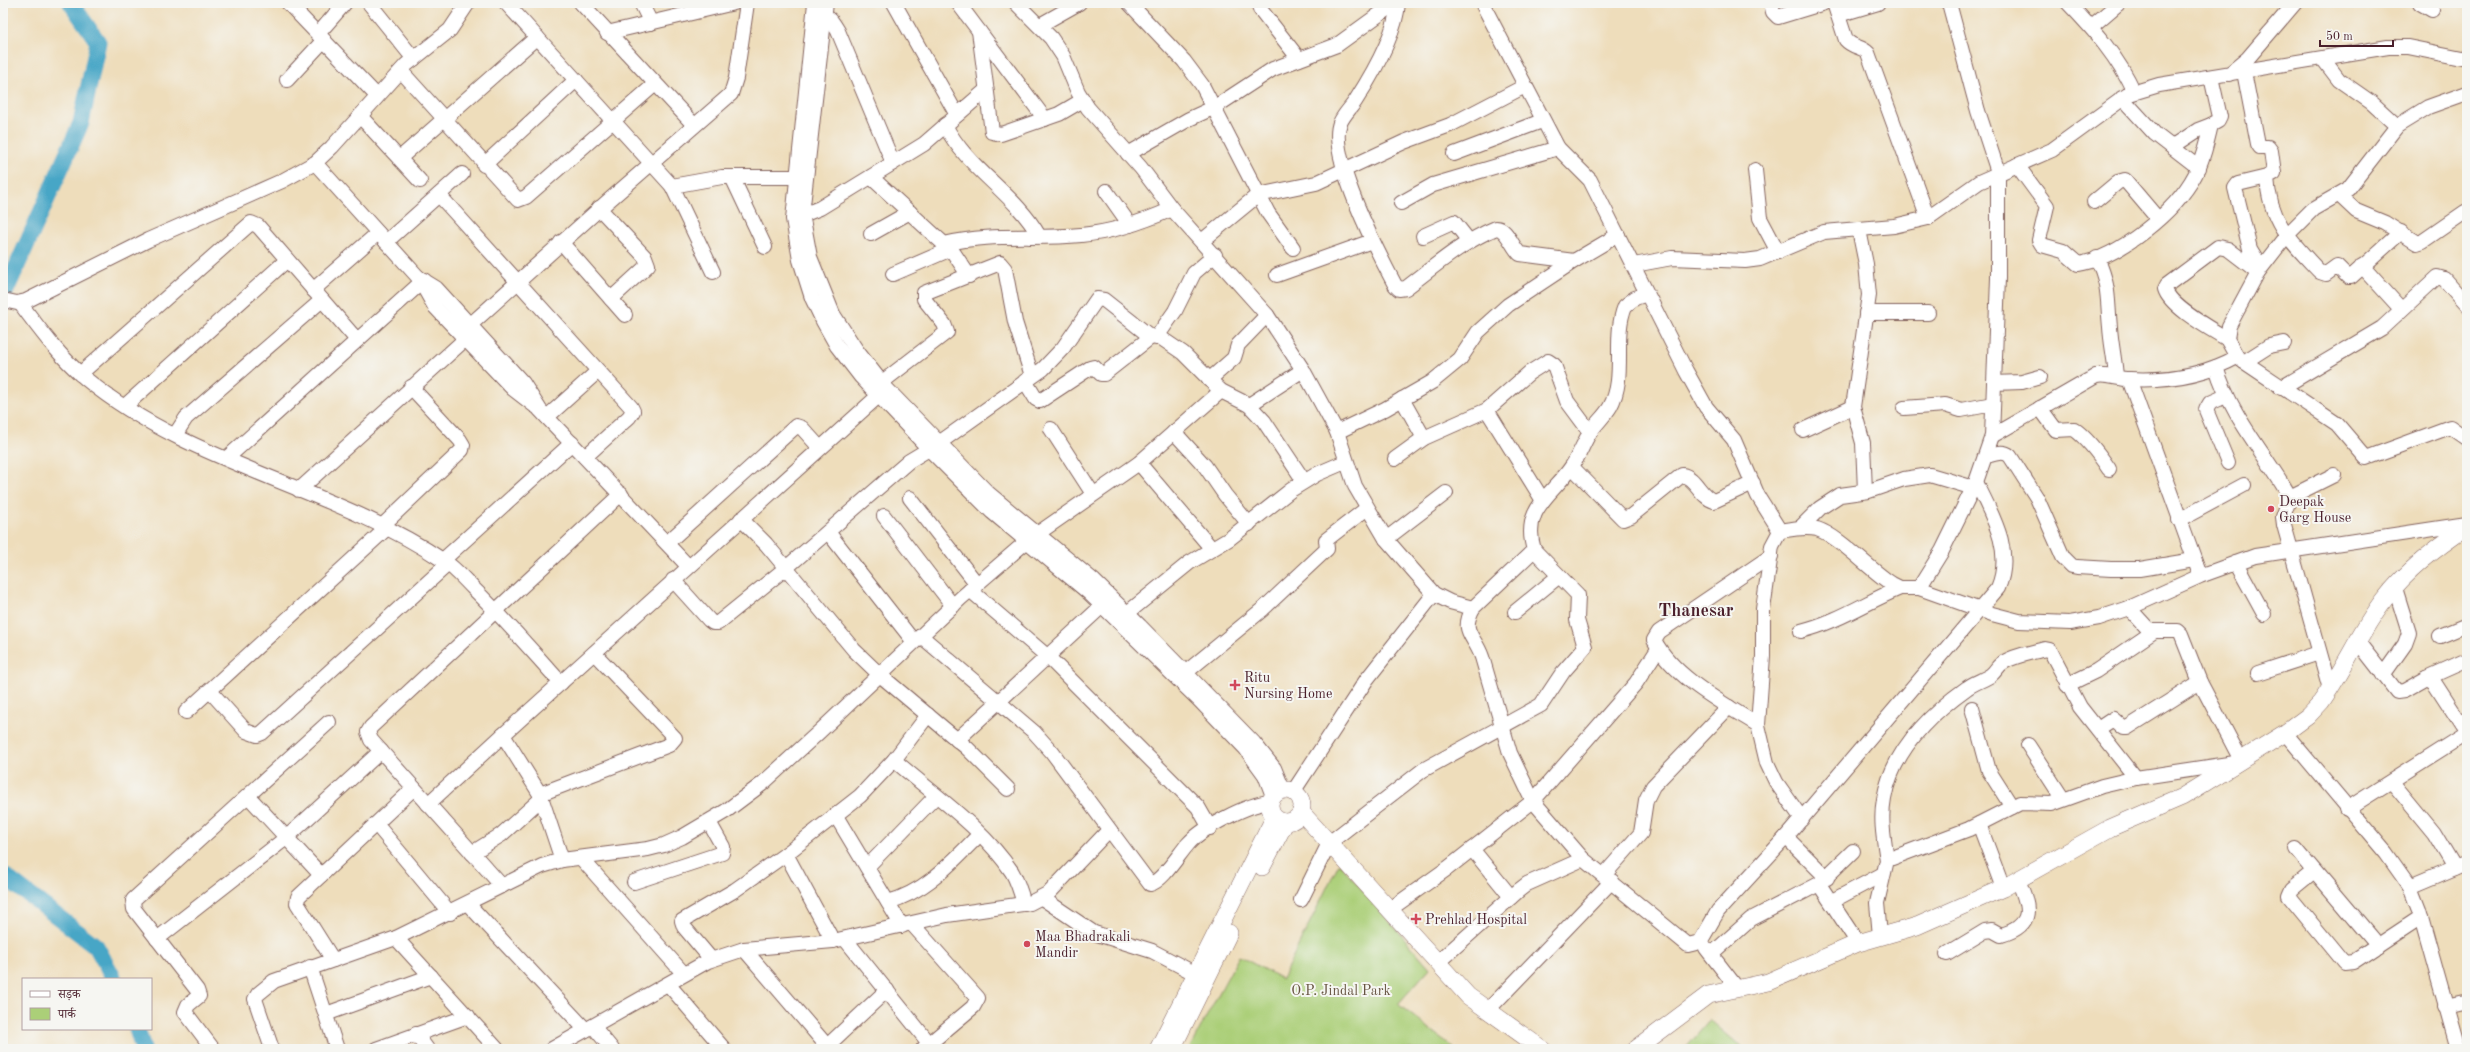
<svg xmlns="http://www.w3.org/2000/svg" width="2470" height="1052" font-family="'Old Standard TT','Noto Serif Devanagari',serif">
<rect width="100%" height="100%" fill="#f6f6f2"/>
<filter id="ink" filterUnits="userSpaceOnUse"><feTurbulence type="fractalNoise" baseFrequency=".025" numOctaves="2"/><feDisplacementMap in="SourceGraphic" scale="8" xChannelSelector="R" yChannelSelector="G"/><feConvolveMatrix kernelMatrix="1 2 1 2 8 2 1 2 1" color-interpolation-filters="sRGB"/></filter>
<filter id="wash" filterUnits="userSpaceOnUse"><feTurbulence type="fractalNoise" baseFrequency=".012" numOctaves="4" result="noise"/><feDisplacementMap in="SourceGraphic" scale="16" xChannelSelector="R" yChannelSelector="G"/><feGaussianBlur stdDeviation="0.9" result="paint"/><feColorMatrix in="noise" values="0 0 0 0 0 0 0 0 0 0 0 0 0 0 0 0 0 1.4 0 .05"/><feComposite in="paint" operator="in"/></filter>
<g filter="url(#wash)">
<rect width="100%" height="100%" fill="#edb"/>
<g fill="#abcf78" stroke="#7a7752">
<path d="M1339,863L1430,968L1398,1004L1454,1049H1189L1239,956L1282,979Z"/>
<path d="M1710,1020L1744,1049H1685Z"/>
</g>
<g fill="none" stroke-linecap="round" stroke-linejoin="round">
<g stroke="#47a6c6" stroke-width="17">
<path d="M3,297L81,123L98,42L71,3"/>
<path d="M3,875L96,946L114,979"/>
<path d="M137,1029L143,1049"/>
</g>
</g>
</g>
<g filter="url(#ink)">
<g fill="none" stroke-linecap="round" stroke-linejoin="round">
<defs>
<g id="minor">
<path d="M288,3L377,96"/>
<path d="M369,3L414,59"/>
<path d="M506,3L672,186L722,177H804"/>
<path d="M581,3L694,125"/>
<path d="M641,3L651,23"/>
<path d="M815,3L793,219L800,260L812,298L823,321L837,346L861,377L929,449L992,512L1089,593L1198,699L1246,749L1265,775L1273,796"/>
<path d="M826,3L802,214L810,257L833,314L857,351L886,388L988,493L1094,581L1140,626L1254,743L1274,768L1283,790"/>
<path d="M894,3L957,115"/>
<path d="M958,3L1045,119"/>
<path d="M1016,3L1051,38L1063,56L1078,92L1088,108L1141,168L1172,209L1267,315L1303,370L1337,432L1355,486L1386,539L1434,594L1450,602L1473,608C1460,633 1474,634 1482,657L1510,753L1533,801L1583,859L1688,945L1700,942L1718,911L1786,837L1998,588C2014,551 1992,515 1976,482"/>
<path d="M1129,3L1184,61L1202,85L1268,213L1293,248"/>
<path d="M1398,3C1396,33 1372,75 1356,100C1351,108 1344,114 1340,123C1327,154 1379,255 1395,285L1399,289L1406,288C1435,266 1462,242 1496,228C1507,228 1512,247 1520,254L1574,261"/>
<path d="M1482,3L1558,148L1590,180L1686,371L1706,407L1734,440L1758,496L1780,531C1792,529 1804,526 1817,529C1839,536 1870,570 1892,584L1900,588H1919L1992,614L2019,621L2070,623L2099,618L2129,608L2200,576L2255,556L2467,524"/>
<path d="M1771,3L1773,12L1778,17L1824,3"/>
<path d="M1834,3L1846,40C1853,48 1862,46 1868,53L1928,218"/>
<path d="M2068,3C2095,31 2118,57 2134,92"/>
<path d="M2420,3L2432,10"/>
<path d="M1260,9L1299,59"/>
<path d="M819,14C830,16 833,23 838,31L893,163"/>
<path d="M1838,15L1878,3"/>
<path d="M1040,25L1079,3"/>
<path d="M2091,27L2119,3"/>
<path d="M979,31L992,132L1001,134L1059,114L1083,100"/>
<path d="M607,33L734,3"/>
<path d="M318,34L345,3"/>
<path d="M2323,59L2339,80L2372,103L2397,126"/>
<path d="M401,71L518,200L526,197L654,85"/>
<path d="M2244,72L2258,144L2260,147H2268L2271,151L2274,173L2267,177C2269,221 2291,242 2320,272L2326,274L2337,266L2348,277H2351L2401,232"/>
<path d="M2229,74L2248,58L2295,3"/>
<path d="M287,80L324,40"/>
<path d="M2467,93L2428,107L2397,126L2348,189L2313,209L2286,236L2258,272L2229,326L2227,339L2237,357L2337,424L2366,458L2450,427L2467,439"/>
<path d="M2122,98L2155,134L2199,168"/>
<path d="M360,116L420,181"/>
<path d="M945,125C967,169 1015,193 1039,236"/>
<path d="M2172,147L2198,130L2211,125"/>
<path d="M1128,154L1189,119L1215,107L1273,69L1337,45L1395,3"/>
<path d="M1454,154L1542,121"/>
<path d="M400,158L537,37"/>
<path d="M315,163L418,277L435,307L513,389L535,406"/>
<path d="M484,165L576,80"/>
<path d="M2017,165L2047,206L2039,240L2042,245L2063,251L2078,264C2119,258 2176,211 2195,175C2203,159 2207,142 2211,125L2218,121L2220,117L2211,77"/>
<path d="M1755,170L1760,218L1778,252"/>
<path d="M732,177L765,247"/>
<path d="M871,177L944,244C993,232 1033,240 1081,235C1113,232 1143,222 1172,209"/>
<path d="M672,186L713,272"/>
<path d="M1106,191L1130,225"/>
<path d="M439,195L631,407L633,411L629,417L585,457"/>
<path d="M2339,195L2356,211L2385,223L2417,243L2423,241L2465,212"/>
<path d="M2094,202L2118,182L2125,180L2158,219"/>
<path d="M1401,203L1433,185L1558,148"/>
<path d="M599,208L645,257L648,265L611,299"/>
<path d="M795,218L820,208L924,144L986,90"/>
<path d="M1859,230L1866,264L1869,295L1853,407L1863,443L1865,491"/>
<path d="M871,234L910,212"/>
<path d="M1423,236L1454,222L1469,241"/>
<path d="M1202,241L1258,195L1316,183L1404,142L1450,125L1525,86"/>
<path d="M386,242L462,174"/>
<path d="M561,242L625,315"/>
<path d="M944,244L951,249L969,276"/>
<path d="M2097,258C2110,287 2107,298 2110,327C2111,344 2115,360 2116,377"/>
<path d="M1634,265L1672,258L1745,261L1760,259L1824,232L1894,226L1928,218L1979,182L2052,150L2129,94L2159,85L2388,47H2408L2467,59"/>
<path d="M2362,266L2401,309"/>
<path d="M2261,267L2250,249L2235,188L2238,184L2267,177"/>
<path d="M893,274L951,249"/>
<path d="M1277,275L1372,241"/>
<path d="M418,277L436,288L523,383L540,410L688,566"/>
<path d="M313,290L378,233"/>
<path d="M3,300L17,303L26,301L148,240L282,181L315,163L332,147L406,65L450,30L468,3"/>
<path d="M20,303C40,330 60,357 86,379C190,465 334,487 444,561C455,568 464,579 473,588C504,618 532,651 561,683"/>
<path d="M1866,313H1928"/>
<path d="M470,325L607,202L731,94L736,78L747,3"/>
<path d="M1158,336L1183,353L1221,391L1249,405L1264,421L1304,481"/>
<path d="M2227,339C2211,329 2170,307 2165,289L2167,285L2218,247L2228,249L2258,272"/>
<path d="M2244,362L2269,346L2284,343"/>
<path d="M2216,367C2231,417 2265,453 2290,497L2283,517L2284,525L2330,689"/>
<path d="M80,374L251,223L258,226L357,340"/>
<path d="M2129,379L2198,569"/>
<path d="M1209,380L1234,358L1238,345L1267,315"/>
<path d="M1025,381L1036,399L1040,401L1090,368L1094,367L1101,374H1104L1151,337"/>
<path d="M881,383L947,332L944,324L924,299V293L1000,263L1005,269L1015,322L1032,376"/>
<path d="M1994,383L2022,382L2040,377"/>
<path d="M2281,388L2382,328L2437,277L2444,279L2467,305"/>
<path d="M2226,396L2210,403L2206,410L2228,463"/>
<path d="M1402,399L1424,438"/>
<path d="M1249,405L1303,370"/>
<path d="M125,406L287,260"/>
<path d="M1904,408L1945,405L1961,410L1993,404"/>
<path d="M2040,408L2056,430L2074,429C2088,439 2099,454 2109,469"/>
<path d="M1487,410L1542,499"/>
<path d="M547,417L598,371"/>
<path d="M1051,429L1093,494"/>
<path d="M1803,430L1853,407"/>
<path d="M1174,432L1205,466L1225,495L1249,524"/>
<path d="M1337,432L1385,409L1432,382L1460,359L1478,332L1508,305L1574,261L1618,235"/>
<path d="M175,435L186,418L322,300"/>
<path d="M1992,436L2096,376C2108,374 2118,379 2129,379C2167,381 2203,376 2237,357"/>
<path d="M1986,456C1995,454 2003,450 2010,456L2037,498L2063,557L2072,566L2077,567L2111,569H2140L2194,560"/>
<path d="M227,458L424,280"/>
<path d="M1395,459L1424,438L1487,410L1529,373L1548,361L1554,365L1567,401L1590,432"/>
<path d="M1139,463L1212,549"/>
<path d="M1572,467L1623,519L1631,516L1682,475C1696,477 1700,497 1714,501L1753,483"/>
<path d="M299,490L472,333"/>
<path d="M2290,497L2334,475"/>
<path d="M910,498L977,584"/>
<path d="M884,516L953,606"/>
<path d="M741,519L766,544L854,650L880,675L967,748L1008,789"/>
<path d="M2179,520L2244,485"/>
<path d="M383,525L462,450L463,445L460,440L411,387"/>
<path d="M1801,527L1820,508L1840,495L1869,491L1904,479L1930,475L1974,488"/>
<path d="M1780,531L1772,546L1763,609V656L1758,725L1767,763L1776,782L1802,819"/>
<path d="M828,532L914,642"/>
<path d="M1386,539L1446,493"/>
<path d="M667,543L796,426L802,428L820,448"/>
<path d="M443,560L572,443"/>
<path d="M2236,563L2264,614"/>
<path d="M673,580L709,620L713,623H718L786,568L909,461L939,443L1043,369L1063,348L1097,299L1104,300L1151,337L1156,338L1175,311L1194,273L1215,255"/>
<path d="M1919,588L1942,551L1976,482L1992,436L1998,278V172L1978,111L1949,3"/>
<path d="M970,590L1048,657L1198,807L1210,828"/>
<path d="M1473,608L1534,550C1521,508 1553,495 1572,466C1579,456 1583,444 1589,434C1595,424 1604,417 1610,407C1627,377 1612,338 1625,306L1635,298L1647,294"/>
<path d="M2129,608L2150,631H2178L2181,634L2200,682L2241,760"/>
<path d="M1515,612L1559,576"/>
<path d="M1120,619L1189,563L1229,539L1291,490L1317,474L1345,462"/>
<path d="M1801,631C1838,622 1866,602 1900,588"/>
<path d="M921,636L1034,732L1052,752L1150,884C1162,882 1179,854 1188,844C1203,827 1248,804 1270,802"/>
<path d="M2440,636L2467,625"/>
<path d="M2358,642L2397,692L2404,691L2427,678L2434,682L2467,733"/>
<path d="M2258,673L2319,653"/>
<path d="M2383,675L2405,644L2409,633L2395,588"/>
<path d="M1179,678L1263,609L1327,549L1326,540L1366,509"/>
<path d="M2427,678L2467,660"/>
<path d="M2067,685L2096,671L2153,632"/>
<path d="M210,691L246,731L257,735L262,733L448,564"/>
<path d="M1972,708L1989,771L2012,807"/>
<path d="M186,712L387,528"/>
<path d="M1758,725C1724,704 1673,677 1654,640L1659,632L1771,556"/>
<path d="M2098,729L2113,719L2123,728H2127L2200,682"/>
<path d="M2285,733L2386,853L2410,887L2419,910L2458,1049"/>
<path d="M957,740L1102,606"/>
<path d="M2028,745L2063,799"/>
<path d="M894,760C934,795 983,828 1012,872C1018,882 1021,893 1024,904"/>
<path d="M2392,782L2434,833L2455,868"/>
<path d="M1293,792L1367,679L1434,594"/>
<path d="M540,794L669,745L675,738L594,653"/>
<path d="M248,796L321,875"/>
<path d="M428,804L503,735"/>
<path d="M2347,809L2467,733"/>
<path d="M836,816L902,926"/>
<path d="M376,824L450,913"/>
<path d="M1979,824L2003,888"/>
<path d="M1786,837L1827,878"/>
<path d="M1472,849L1511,897"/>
<path d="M2296,849L2378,946"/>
<path d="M472,853L501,835L541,799"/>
<path d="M786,854L833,941"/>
<path d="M581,858L684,974"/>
<path d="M562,860L540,794L503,735L885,390"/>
<path d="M1887,860C1884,840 1880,820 1884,799C1892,751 1929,715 1967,688C1975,682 1984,680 1991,675C1996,671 1998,665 2004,662C2016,655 2031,653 2045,649L2050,650L2080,707L2136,778"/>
<path d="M867,867L936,796"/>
<path d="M2314,871L2292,889L2289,896L2344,963L2353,962L2421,917"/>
<path d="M1604,875L1641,833L1646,800L1653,786L1729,707"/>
<path d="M634,882L722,853L723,847L709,822"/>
<path d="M1819,884L1858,943"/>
<path d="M502,886L371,740L368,732L371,727L621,494"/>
<path d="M2410,887L2467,863"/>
<path d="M1042,898L1094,933L1152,951L1196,974"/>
<path d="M1301,900L1329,843L1423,770L1541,705L1563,672L1585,647L1577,620L1578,595L1534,550"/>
<path d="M1832,901L1883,874"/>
<path d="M888,902C927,891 951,863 979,835"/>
<path d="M468,904L586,1030"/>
<path d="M1389,910L1448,868L1533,801L1636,683L1658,649"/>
<path d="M912,924L978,998L973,1007L923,1049"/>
<path d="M1880,936L1877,903L1887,860L1969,829L2020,803L2052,804L2102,786L2136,778L2235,763"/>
<path d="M396,938L497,1049"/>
<path d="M157,939L286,838L381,751"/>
<path d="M845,939L929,1043"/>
<path d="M1706,948L1737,988"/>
<path d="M744,949L827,1046"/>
<path d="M1712,954L1751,919L1819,884L1853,851"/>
<path d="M1947,954L1985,931L1992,930L2001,935C2036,925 2029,906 2018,880"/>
<path d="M711,959L684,927L682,921L735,890L786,854L860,796L894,760L928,715"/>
<path d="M333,960L297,903L298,897L414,788"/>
<path d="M1437,963L1518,891L1527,884L1583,859"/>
<path d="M310,967L337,1049"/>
<path d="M668,984L724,1049"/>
<path d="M2445,1007L2467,1002"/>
<path d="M1488,1010L1612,881"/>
<path d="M326,1014L431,976"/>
<path d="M593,1026L612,1049"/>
<path d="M416,1034L427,1049"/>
<path d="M213,1049L185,1012L188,1005L199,996L197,990L134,909L133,900L329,722"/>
<path d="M272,1049L255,999L258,994L274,981L396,938L542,866L562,860L648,849L664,845L682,837L726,811L762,784L818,733L961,598L1027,541L1139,463L1221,391"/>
<path d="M376,1049L468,1016"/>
<path d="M552,1049L708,961L744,949L833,941L947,915L1030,903L1049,893L1109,830"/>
<path d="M824,1049L887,990"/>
</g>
<g id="major">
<circle cx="1286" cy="806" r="16"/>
<path d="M1301,812L1468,996L1542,1049"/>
<path d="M1262,867L1285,823"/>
<path d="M1158,1049L1274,818"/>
<path d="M1172,1049L1229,933"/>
<path d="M1636,1049L1708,995L1768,982L1858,943L1917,926L2003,888L2110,828L2182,797L2285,733L2308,716L2321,702C2344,670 2360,631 2384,600C2407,570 2436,548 2467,527"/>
</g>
</defs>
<use href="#minor" stroke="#83625d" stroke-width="16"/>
<use href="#major" stroke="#83625d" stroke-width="18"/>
<use href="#minor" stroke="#fff" stroke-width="14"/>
<use href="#major" stroke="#fff" stroke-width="17"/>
</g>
</g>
<g fill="#d1495b" stroke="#f6f6f2" stroke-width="1.5">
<circle cx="2271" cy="509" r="4"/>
<path d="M1233 679h4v4h4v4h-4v4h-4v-4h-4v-4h4z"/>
<path d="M1414 913h4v4h4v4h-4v4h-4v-4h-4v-4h4z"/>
<circle cx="1027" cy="944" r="4"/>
</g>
<g text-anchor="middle" stroke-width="4" stroke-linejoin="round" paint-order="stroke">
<g font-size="14" fill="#4a1f2b" stroke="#f6f6f2" text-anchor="start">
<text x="2279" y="506">Deepak<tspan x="2279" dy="16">Garg House</tspan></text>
<text x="1244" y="682">Ritu<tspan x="1244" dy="16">Nursing Home</tspan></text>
<text x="1425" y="924">Prehlad Hospital</text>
<text x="1035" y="941">Maa Bhadrakali<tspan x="1035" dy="16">Mandir</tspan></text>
</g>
<g font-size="14" fill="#675442" stroke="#f6f6f2">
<text x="1341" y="995">O.P. Jindal Park</text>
</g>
<g font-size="18" font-weight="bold" fill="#4a1f2b" stroke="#f6f6f2">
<text x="1696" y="616">Thanesar</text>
</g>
</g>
<rect width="2470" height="1052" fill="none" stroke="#f6f6f2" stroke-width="16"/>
<rect x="22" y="978" width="130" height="52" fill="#f6f6f2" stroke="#b1a0a2"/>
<rect x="30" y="991" width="20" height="6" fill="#ffffff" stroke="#b1a0a2"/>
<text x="58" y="998" font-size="12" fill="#4a1f2b">सड़क</text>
<rect x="30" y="1008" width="20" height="12" fill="#abcf78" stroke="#b1a0a2"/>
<text x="58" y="1018" font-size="12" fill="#4a1f2b">पार्क</text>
<path d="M2320 40v6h73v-6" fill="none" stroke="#4a1f2b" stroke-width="2"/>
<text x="2326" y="40" font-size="12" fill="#4a1f2b" stroke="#f6f6f2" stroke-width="3" paint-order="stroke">50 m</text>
</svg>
